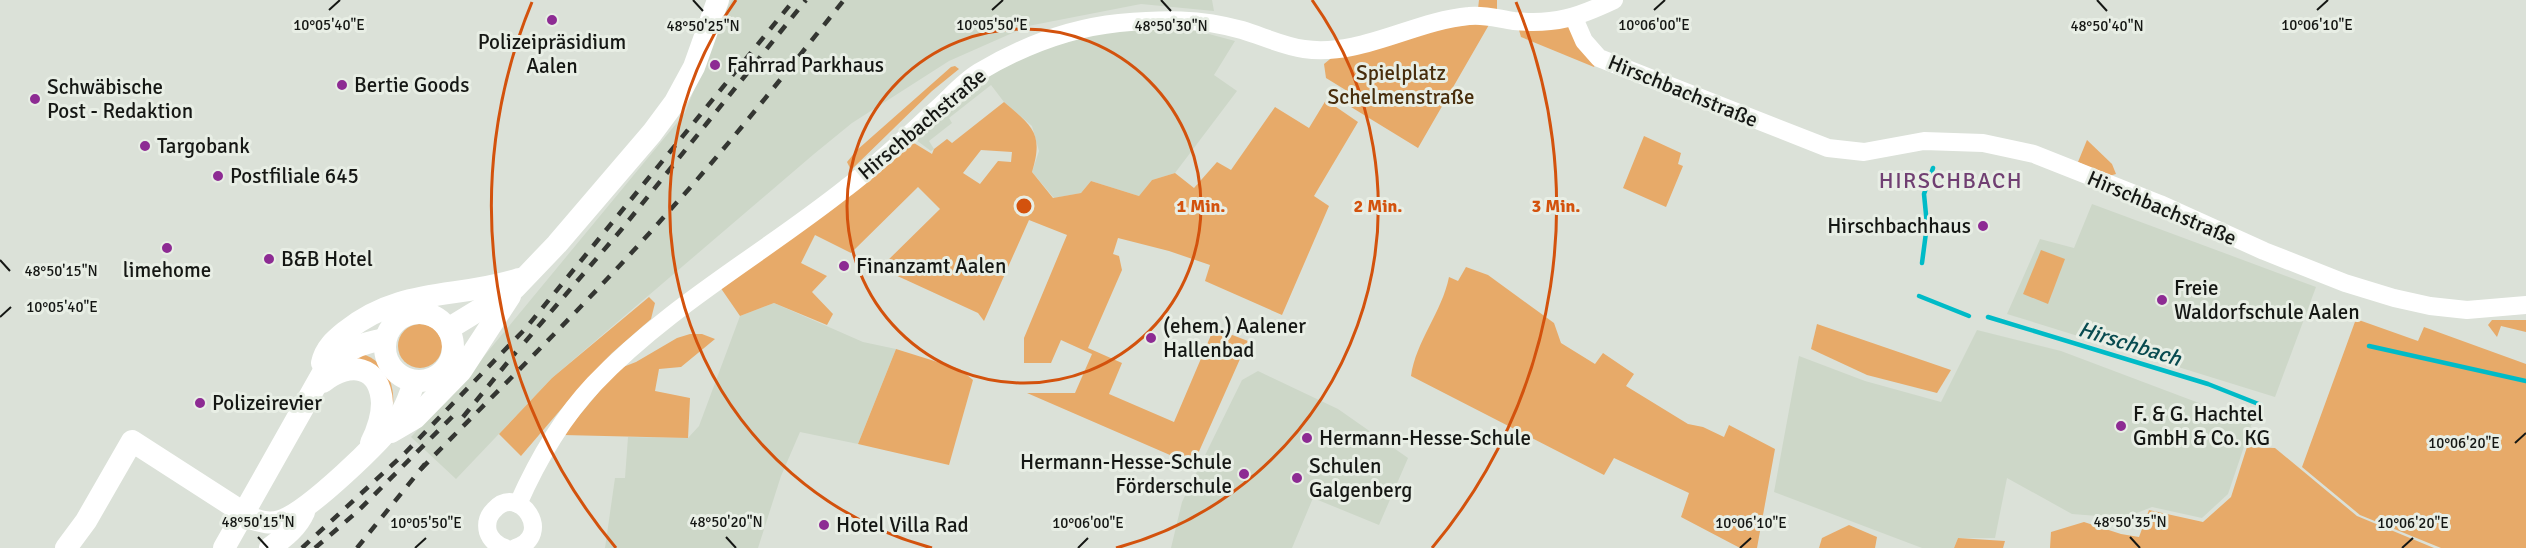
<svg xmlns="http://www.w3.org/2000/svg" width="2526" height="548" font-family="Signika,sans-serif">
<rect width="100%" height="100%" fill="#dbe1d8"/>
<g fill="#cdd7c8">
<path d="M732,0H1212L1214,11L1141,4L1028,26L949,61L852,123L814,154L552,378L456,479L411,437L471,372L685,113L724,13Z"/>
<path d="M1144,25L1194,30L1235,41L1214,75L1237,91L1175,173L1152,180L1139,196L1091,181L1081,193L1054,198L1032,172L1039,151L1032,126L1004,102L991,85L949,118L952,123L929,141L934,149L931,151L912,137L977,78L1023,53L1090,32Z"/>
<path d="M2092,204L2316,287L2275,397L2007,314L2040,239L2074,248Z"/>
<path d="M774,303L863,342L896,349L858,444L800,432L781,476L758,548H605L615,478H625L628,437L688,438L699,426L740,316Z"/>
<path d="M1977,330L2061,351L2252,423L2228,494L2202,518L2152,507L2124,518L2072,514L2007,478L1995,538H1958L1954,548H1922L1774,492L1799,356L1865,381L1941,402Z"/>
<path d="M1258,371L1338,409L1408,458L1379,525L1313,498L1292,548H1171L1182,502L1242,380Z"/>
</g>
<g fill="#e7aa69" fill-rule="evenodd">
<path d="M1479,0H1497V11L1478,9Z"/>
<path d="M1490,23L1418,148L1351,107L1357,97L1326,78L1324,64L1335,55L1432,28Z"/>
<path d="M1517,23H1572L1598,58L1594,67L1521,37Z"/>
<path d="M955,66L959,69L932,91L851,170L847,162L857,150L951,67Z"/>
<path d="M1326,100L1358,122L1314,196L1329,206L1282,315L1205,281L1210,265L1169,251L1118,238L1113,254L1119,256L1122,270L1088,348L1122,363L1109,394L1174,422L1214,328L1248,341L1193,465L1027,393H1075L1092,354L1061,340L1051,363H1024V338L1067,235L1029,220L984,321L978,313L880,268L940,209L918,187L851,253L815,235L801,263L827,276L812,292L833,314L827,325L774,303L740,316L720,287L909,140L932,154L934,149L947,139L952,143L1004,102C1032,126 1044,133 1032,172L1053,198L1081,193L1091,181L1139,196L1152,180L1175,173L1194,188L1217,162L1231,170L1275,107L1309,128ZM981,150L1012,152L1011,162L998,161L980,184L963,173Z"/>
<path d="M1644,136L1681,153L1678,164L1683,166L1666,207L1623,188Z"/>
<path d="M2087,140L2112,164L2116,174L2109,176L2078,162Z"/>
<path d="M2041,250L2065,259L2048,304L2023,294Z"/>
<path d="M1466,267L1488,275L1554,323L1561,343L1595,364L1603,353L1634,374L1626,386L1688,424L1703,427L1724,437L1729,425L1775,449L1757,548H1740L1681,517L1689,493L1614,458L1604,475L1411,376C1416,341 1442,312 1449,277L1458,281Z"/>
<path d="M649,297L655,303L651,319L612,353L586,380L521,456L499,434L552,378Z"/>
<path d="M2356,319L2418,341L2424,327L2526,364V548H2441L2360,515L2302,467Z"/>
<path d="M2492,320H2526V332L2501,326L2497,337L2488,325Z"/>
<path d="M1817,324L1951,370L1937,393L1867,375L1811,349Z"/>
<circle cx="420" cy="346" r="22"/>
<path d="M690,334H702L715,339L681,367L659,369L655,391L690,398L688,438L563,435L618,369L636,362L677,338Z"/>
<path d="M896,349L960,369L973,380L949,465L858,444Z"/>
<path d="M363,354C385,362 395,383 393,405L348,361Z"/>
<path d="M2247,447L2275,448L2357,516L2434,548H2050L2051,532L2084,522L2121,534L2139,537L2149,510L2203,522L2231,497Z"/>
<path d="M1849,525L1877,537L1875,548H1819L1822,538Z"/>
<path d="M1958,538L2005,541L2003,548H1954Z"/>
</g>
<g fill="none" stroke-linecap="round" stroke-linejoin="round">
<g stroke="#00bbc7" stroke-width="4.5">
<path d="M1922,263L1927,225L1924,194L1933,168"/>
<path d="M1919,296L1969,316"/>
<path d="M1988,317L2208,384L2261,405"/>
<path d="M2369,346L2526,381"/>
</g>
<g stroke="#fff" stroke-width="18">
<path d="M1574,18L1584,41L1599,58L1828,148L1864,152L1924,141L1983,143L2034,154L2160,204L2264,251L2345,283L2394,298L2430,306L2467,310L2526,305"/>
<path d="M518,504C537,461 562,418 594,384C668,306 763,254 846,188C879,163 909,134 939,107C952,95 964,81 979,72C1021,47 1070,28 1119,23C1163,19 1199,18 1242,30C1262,36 1283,46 1304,49C1361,57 1413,21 1469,16C1484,14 1499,19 1514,21C1555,25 1578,17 1614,0"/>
<path d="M505,548C497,545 491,541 488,532C486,524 488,516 494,510C519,482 555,536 515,548"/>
</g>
<g stroke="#fff" stroke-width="22">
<circle cx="419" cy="347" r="34"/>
<path d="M448,329L515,288L557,244L652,133L675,102L694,67L718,0"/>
<path d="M322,363C325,348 335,340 346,331C401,287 457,299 519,279"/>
<path d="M323,382C349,361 380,365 382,403C382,417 377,431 371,443"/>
<path d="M391,432L415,418L461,371L510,296"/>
<path d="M66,548L86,521L132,441L253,519C263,522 270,524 280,521C307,513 383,440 400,415C407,405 410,392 415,381"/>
<path d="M224,548L325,369C342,351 361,343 385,339"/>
<path d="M270,548C283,538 297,528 304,512"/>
</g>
<g stroke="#343632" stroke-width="4.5" stroke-dasharray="10 10" stroke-linecap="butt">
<path d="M525,342L621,230L806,0"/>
<path d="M463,417L516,352"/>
<path d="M421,469C505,383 591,300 670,210C731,143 787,71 844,0"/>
<path d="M302,548L405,453L526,328L794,0"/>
<path d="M315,548L358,511L458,411"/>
<path d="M357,548L425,464"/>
</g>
</g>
<path fill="none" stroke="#151714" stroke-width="2" d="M693,0L703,11M1161,0L1171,11M2097,0L2107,11M329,10L340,0M992,10L1003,0M1654,10L1665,0M2317,10L2328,0M0,260L10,271M0,317L11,307M2515,443L2526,433M258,537L268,548M726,537L736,548M2130,537L2140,548M415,548L426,538M1078,548L1088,538M1740,548L1751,538M2402,548L2413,538"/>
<g fill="none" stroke="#d3520d" stroke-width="3">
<circle cx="1024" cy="206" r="177"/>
<path d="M932 548A354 354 0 0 1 736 0M1312 0A354 354 0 0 1 1116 548"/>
<path d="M616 548A532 532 0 0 1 532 2M1516 2A532 532 0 0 1 1432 548"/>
</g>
<g fill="#8d2b93" stroke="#e8eee5" stroke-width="2">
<circle cx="552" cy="20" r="6"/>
<circle cx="715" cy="65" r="6"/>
<circle cx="342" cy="85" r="6"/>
<circle cx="35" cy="99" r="6"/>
<circle cx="145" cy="146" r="6"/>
<circle cx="218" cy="176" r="6"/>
<circle cx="1983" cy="226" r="6"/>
<circle cx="167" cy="248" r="6"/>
<circle cx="269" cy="259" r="6"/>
<circle cx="844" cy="266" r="6"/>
<circle cx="2162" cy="300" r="6"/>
<circle cx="1151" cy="338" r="6"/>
<circle cx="200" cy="403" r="6"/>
<circle cx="2121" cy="426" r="6"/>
<circle cx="1307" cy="438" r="6"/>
<circle cx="1244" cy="474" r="6"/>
<circle cx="1297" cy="478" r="6"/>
<circle cx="824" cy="525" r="6"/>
</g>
<g text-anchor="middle" stroke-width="6" stroke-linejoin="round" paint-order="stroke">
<g font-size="21" fill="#151714" stroke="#e8eee5" text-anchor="start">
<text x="552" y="49" text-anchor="middle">Polizeipräsidium<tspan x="552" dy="24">Aalen</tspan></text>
<text x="727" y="72">Fahrrad Parkhaus</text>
<text x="354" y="92">Bertie Goods</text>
<text x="47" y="94">Schwäbische<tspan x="47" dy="24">Post - Redaktion</tspan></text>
<text x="157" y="153">Targobank</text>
<text x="230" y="183">Postfiliale 645</text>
<text x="1971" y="233" text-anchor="end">Hirschbachhaus</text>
<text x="281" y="266">B&amp;B Hotel</text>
<text x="856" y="273">Finanzamt Aalen</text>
<text x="167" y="277" text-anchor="middle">limehome</text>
<text x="2174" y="295">Freie<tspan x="2174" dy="24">Waldorfschule Aalen</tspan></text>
<text x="1163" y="333">(ehem.) Aalener<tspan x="1163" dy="24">Hallenbad</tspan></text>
<text x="212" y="410">Polizeirevier</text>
<text x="2133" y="421">F. &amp; G. Hachtel<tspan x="2133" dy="24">GmbH &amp; Co. KG</tspan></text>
<text x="1319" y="445">Hermann-Hesse-Schule</text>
<text x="1232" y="469" text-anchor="end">Hermann-Hesse-Schule<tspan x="1232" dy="24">Förderschule</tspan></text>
<text x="1309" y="473">Schulen<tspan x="1309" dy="24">Galgenberg</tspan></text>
<text x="836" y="532">Hotel Villa Rad</text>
</g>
<g font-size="21" fill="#482d0c" stroke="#e8eee5">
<text x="1401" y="80">Spielplatz<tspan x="1401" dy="24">Schelmenstraße</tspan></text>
</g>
<g font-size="21" fill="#151714" stroke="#e8eee5">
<text transform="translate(1683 91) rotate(22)" y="7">Hirschbachstraße</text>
<text transform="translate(922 124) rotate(-40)" y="7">Hirschbachstraße</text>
<text transform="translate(2162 208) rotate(23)" y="7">Hirschbachstraße</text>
</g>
<g font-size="22" letter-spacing="1.5" fill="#703f72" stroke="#e8eee5">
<text x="1951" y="188">HIRSCHBACH</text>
</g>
<g font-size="22" font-style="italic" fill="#084b50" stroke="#e8eee5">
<text transform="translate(2130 343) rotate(17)" y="8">Hirschbach</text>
</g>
</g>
<g font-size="15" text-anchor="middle" fill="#151714" stroke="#e8eee5" stroke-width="6" stroke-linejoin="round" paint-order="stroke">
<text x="329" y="30">10°05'40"E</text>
<text x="992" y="30">10°05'50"E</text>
<text x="1654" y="30">10°06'00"E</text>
<text x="2317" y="30">10°06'10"E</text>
<text x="703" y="31">48°50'25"N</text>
<text x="1171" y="31">48°50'30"N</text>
<text x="2107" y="31">48°50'40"N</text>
<text x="61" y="276">48°50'15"N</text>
<text x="62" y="312">10°05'40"E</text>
<text x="2464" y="448">10°06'20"E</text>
<text x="258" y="527">48°50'15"N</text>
<text x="726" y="527">48°50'20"N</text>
<text x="2130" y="527">48°50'35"N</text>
<text x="426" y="528">10°05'50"E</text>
<text x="1088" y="528">10°06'00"E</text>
<text x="1751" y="528">10°06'10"E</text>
<text x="2413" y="528">10°06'20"E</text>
</g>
<circle cx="1024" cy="206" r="9" fill="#d3520d" stroke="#e8eee5" stroke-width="3"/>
<g font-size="18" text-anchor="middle" font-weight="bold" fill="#d3520d" stroke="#e8eee5" stroke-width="6" stroke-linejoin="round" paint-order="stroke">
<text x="1201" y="212">1 Min.</text>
<text x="1378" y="212">2 Min.</text>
<text x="1556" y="212">3 Min.</text>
</g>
</svg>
